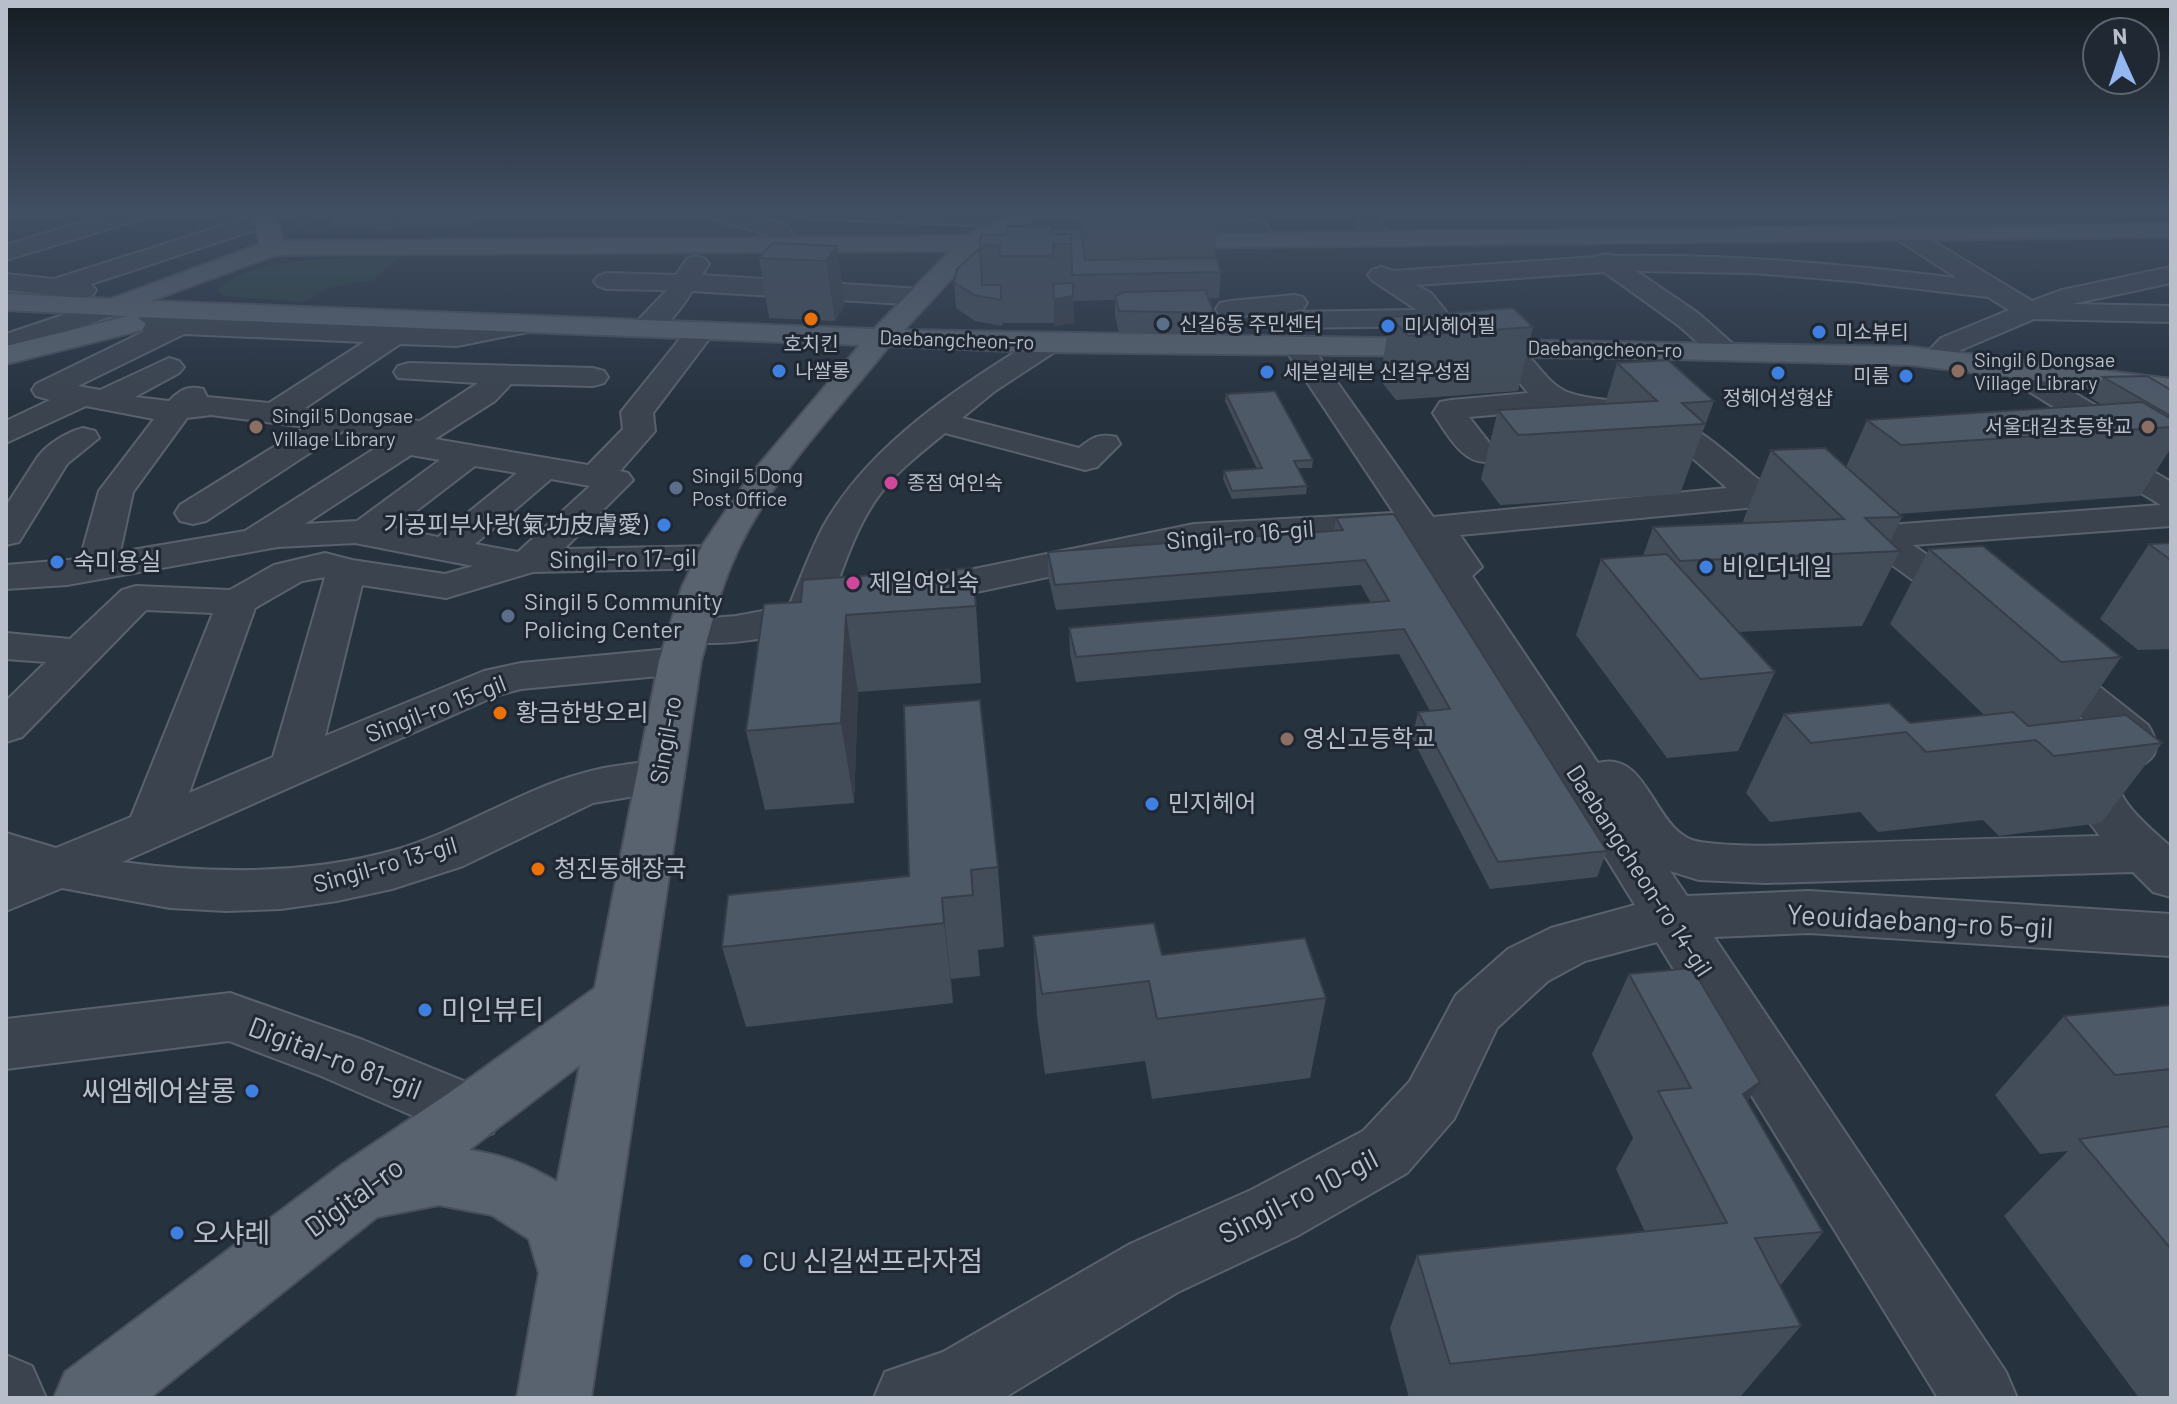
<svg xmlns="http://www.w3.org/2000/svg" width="2177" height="1404" font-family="Barlow,'Noto Sans KR',sans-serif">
<rect width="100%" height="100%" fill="#27323f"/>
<path fill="#2a4041" d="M333,258H398L373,280L330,287L304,302L226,296L217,291C242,263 298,262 333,258Z"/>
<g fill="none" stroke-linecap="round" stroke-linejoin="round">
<defs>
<g id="minor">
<path d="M120,211H154L151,216L6,260V245Z"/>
<path d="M700,211H735L786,225L800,245L797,250H779L769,235L703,216Z"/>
<path d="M796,211H999L1023,215L1027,220L1023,225L1015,227L807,218L799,216Z"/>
<path d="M1146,211H1168L1166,214L1257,221L1265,223L1275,240L1272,245H1254L1248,234L1151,227L1143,225L1139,220Z"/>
<path d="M1359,211H1381L1382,225L1392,239L1388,244H1372L1358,226Z"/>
<path d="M265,212L273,214L277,219L273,224L91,284L96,290L92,296L83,298L6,290V274L54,279Z"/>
<path d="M1903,226L1911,228L2032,301L2062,290L2171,267V283L2072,304L2171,306V322L2034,319L1961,350L1947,364L1937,367L1927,364L1922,358L1941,338L2009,310L1988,297L1851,281L1754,273L1636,271L1698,313L1734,345L1738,351L1734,357L1724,360L1714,357L1678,325L1604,272L1416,285L1431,293L1451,318L1447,324L1437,326L1280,328L1270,326L1266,320L1276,313L1230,317L1220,315L1216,309L1220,303L1230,301L1294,295L1303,297L1307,303L1303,309L1288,312L1417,310L1372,280L1368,275L1372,270L1381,267L1393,271L1595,257L1605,254L1615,256C1730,254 1843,264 1957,278L1895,238L1891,233L1895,228Z"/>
<path d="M696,256L705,259L709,264L702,275L920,289L929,291L933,297L929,303L920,305L692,291C681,310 658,341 634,335L630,329L667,290L607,289L598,286L594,281L598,276L607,273L676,275L687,259Z"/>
<path d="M105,301L115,303L119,309L115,315L6,352V334Z"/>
<path d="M150,316L457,330L523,317L533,319L537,325L533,331L457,346L400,344L305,408L420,421L478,383L398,378L394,372L398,366L409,363L593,368L604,371L608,377L604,383L593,386L511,384L495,401L435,439L588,465L623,429L621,412L691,325L701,323L711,325L715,331L653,413L655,431L620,471L628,473L633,480L564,549L716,546L729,549L735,557L729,565L716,568L533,572L446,598L362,585L325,736L484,671L521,663L680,648L695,652L701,661L695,670L680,674L521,689L498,695L122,862C212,874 306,875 395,850C474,827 539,775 623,765C642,762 658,760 677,765L684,777L677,789L593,803L463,866L392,889L337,901L281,909L226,911L170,908L62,888L6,911V833L56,848L131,817L213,613L146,610L22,737L6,742V701L46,662L6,659V633L70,639L122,590L136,586L230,590L274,565L325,553L352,560L445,574L473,566L355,543L278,547L67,585L6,589V565L80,559L99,491L154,419L86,406L6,443V421L50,400L36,396L32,390L36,384L145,331L136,324L140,318ZM184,334L364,342L269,403L207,397L203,389C187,385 180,390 169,401L135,397L179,373L184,367L179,361L169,358L100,390L78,386ZM211,415L306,427L180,505L175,513L180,521L193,524L206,521L343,431L393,437L245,531L120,552L133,492L187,418ZM411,455L440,460L357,521L305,524ZM475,466L517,473L438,537L394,528ZM551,479L590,486L518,552L475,544ZM325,577L273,757L189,793L255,608L302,581Z"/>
<path d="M1049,334L1059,337L1063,343L1059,349L995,391L962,418L1079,448C1092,438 1099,433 1116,437L1120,444L1097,467L1085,470L945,433C922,452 898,470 880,494C856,526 844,566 830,603L840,613L834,622C786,634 723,651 674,639L668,630L674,621L736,616L789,606C800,580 810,552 823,527C870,443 959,387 1039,337Z"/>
<path d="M1297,337L1307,340L1433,517L1727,488L1674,442L1636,423L1559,409L1469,417L1498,454L1493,461C1464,468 1448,435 1433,413L1440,402L1451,400L1528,393L1492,348L1496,342C1526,334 1537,379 1567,392C1588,400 1612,399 1634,404C1684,414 1717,444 1754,476C1765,485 1782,490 1789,500L1783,507L1771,511L1756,507L1460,535L1482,567L1472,576L1598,763C1650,749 1653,835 1700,842C1749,849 1802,844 1852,843C1935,840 2018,838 2100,836C2083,814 2055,781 2082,757C2090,750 2103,747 2110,742L2028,672L2022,663L2028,654L2043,650L2058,654L2148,725C2170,761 2141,763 2117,778C2117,803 2154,831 2171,847V897L2153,892L2133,872L1766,883L1699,880L1670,871L1687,896L1809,891L2171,914V956L1809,933L1714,937L2006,1372L2017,1398H1938L1657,942L1585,961L1548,981L1497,1028L1454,1119L1407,1173L1297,1236L1178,1292L1004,1398H874L885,1372L943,1352L1130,1244L1251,1190L1363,1131L1410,1081L1456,995L1508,949L1551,928L1635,905L1406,532L1194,546L915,605L901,601L895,593L901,585L915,581L1194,524L1394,513L1283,346L1287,340Z"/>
<path d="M2006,356L2016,359L2136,429L2140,436L2136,443L2124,446L2112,443L1996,371L1991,365L1996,359Z"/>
<path d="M83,428L95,431L99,438L67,464L19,542L6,545V506L37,458C47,444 67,432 83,428Z"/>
<path d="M2098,443L2110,446L2171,482V526L1913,545L1982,594L1988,602L1982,610L1968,614L1954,610L1877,554L1834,535L1829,527L1834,519L1847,516L1875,526L2161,505L2086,460L2081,453L2086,446Z"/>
<path d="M230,993L363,1040L493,1093L502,1113L493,1133L471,1141L321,1076L229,1041L6,1069V1019Z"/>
<path d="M6,1355L32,1366L46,1398H6Z"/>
</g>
<g id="major">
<path d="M252,211H274L283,241L966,236L1017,211H1097L1149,219L1153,224L1149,229L1141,231L1044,214L1003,236L1050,238L1053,243L1050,248L977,251L904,330L1912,347L2171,379V397L1912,365L1635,358L1034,352L889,346C839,409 772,477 738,550C721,585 712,623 701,661L591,1398H517L539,1273L529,1239L492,1215L439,1205L377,1217L150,1398H54L65,1372L340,1166L449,1093L595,988L659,661L682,587L702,546L751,474L860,345L137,317L146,324L142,330L6,364V346L129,316L6,310V294L111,299L260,244ZM950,251L874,329L150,301L276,255ZM580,1065L557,1182C527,1164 503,1155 469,1150Z"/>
<path d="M2171,223V237L1157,248L1148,246L1145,241L1148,236L1157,234Z"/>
</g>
</defs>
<use href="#minor" stroke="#59616d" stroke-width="4"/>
<use href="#major" stroke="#484f5b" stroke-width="4"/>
<path stroke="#495c5f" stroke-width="3" stroke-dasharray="4 4" stroke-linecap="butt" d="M297,225L329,211"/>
<use href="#minor" fill="#3b434f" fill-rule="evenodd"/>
<use href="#major" fill="#59636f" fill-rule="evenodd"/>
</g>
<g fill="#434d59">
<path d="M327,211H494L482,222H472L469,225L399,226L393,230H377L376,226H333Z"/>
<path d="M1081,211H1214L1218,220L1215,258L1221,272L1219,298H1208L1214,313L1212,333L1119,332L1115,316V300L1073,301L1074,323L1054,326V323H1002V326L975,321L956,308L954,282L980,248L981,235H1006L1052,229L1081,231Z"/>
<path d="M1397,211H1450L1448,221L1405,222L1397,213Z"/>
<path d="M1468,211H1586L1585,214L1473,217Z"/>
<path d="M1590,211H1711V213H1658L1657,215L1597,217Z"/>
<path d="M1875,211H1947L1946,213L1881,214Z"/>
<path d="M2140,211H2171L2143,212Z"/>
<path d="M837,246L845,305L835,321L769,318L759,258Z"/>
<path d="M1390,317L1533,327L1518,391L1396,400L1380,380Z"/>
<path d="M1617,363L1714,401L1680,494L1500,505L1481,479L1498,410L1605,404Z"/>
<path d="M2103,377L2171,390V448L2140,496L1899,514L1902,517L1890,542L1900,551L1862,626L1738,632L1775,672L1738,751L1667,758L1576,635L1601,559L1643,556L1653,527L1745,523L1743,521L1771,450L1846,467L1867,420L2102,405L2091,398Z"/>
<path d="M1226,394L1313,460L1312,468H1298L1307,486L1306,494L1232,499L1223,479L1224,471L1257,469L1225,401Z"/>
<path d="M1336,518L1607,851L1597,877L1490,889L1412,738L1418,712L1430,711L1399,654L1076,682L1070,653L1069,628L1371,603L1361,585L1056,610L1048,576V552L1334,530Z"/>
<path d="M2171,543V649L2138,650L2100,619L2149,544Z"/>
<path d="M1929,549L2121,657L2078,720L2162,743L2101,823L1999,836L1983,820L1878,832L1860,812L1770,822L1746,793L1784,714L1910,723L1984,715L1890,624Z"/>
<path d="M801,602L976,606L981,683L858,692L854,803L765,810L746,731Z"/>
<path d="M998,867L1004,947L978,950L980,976L951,979L953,1003L746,1027L722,947L728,895Z"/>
<path d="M1033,936L1162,955L1326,998L1310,1078L1152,1099L1145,1061L1045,1074L1037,1017Z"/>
<path d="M1629,974L1747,1102L1823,1232L1780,1286L1801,1326L1741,1396L1721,1398H1409L1390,1328L1417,1255L1645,1232L1616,1169L1633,1138L1592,1054Z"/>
<path d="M2171,1005V1398H2139L2004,1216L2068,1151L2040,1154L1995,1095L2064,1016Z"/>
</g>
<g fill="#373e49">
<path d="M386,211H393L399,226L393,230Z"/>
<path d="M464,211H469L472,222L469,225Z"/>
<path d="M479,211H494L482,222Z"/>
<path d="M837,246L845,305L835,321L826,261Z"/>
<path d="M1073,296L1074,323L1054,326V299Z"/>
<path d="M846,615L858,692L854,803L841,723Z"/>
<path d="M971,870L980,976L973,895Z"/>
<path d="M942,898L951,979L953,1003L944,923Z"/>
<path d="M1760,1082L1711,1160L1743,1094Z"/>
</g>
<g fill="#4e5968" stroke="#373e49" stroke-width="2">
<path d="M1083,211H1214L1218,220L1084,222Z"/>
<path d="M1007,226H1052V234H1071L1072,244H1053V256H999L1000,245H980L981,235H1006Z"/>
<path d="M1052,229H1081L1085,260L1216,258L1221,272L1072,275L1071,234H1052Z"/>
<path d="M772,243L837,246L826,261L759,258Z"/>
<path d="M980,248L982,285H1001V300L974,295L954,282L957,269Z"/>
<path d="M1073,283V296L1054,299L1053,284Z"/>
<path d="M1205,290L1214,313L1119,311L1115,296L1124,292Z"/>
<path d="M1513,308L1533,327L1408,336L1390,317Z"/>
<path d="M1668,360L1714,401L1682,403L1705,424L1518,435L1498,410L1657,401L1617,363Z"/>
<path d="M2147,376L2171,390V416L2103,377Z"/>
<path d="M1275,391L1313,460L1294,461L1307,486L1232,491L1224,471L1262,468L1226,394Z"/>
<path d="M2142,402L2171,419V427L1901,445L1867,420Z"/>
<path d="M1825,448L1902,517L1865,518L1900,551L1680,561L1653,527L1844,519L1771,450Z"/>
<path d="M1394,514L1607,851L1498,862L1418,712L1450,709L1404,629L1076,657L1069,628L1389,601L1365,560L1055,585L1048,552L1343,530L1336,518Z"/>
<path d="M2171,543V560L2149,544Z"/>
<path d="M1983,546L2121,657L2061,662L1929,549Z"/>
<path d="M1667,554L1775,672L1700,679L1601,559Z"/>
<path d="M972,568L976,606L846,615L841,723L746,731L764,604L801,602L803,580Z"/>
<path d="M980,700L998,867L971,870L973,895L942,898L944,923L722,947L728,895L909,876L904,706Z"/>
<path d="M1889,703L1910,723L2013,712L2028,726L2126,715L2162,743L2054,756L2036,740L1926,752L1906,732L1811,743L1784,714Z"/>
<path d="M1154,923L1162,955L1305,938L1326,998L1157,1019L1149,981L1042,994L1033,936Z"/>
<path d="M1692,968L1760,1082L1743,1094L1823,1232L1755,1238L1801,1326L1450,1364L1417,1255L1727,1223L1658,1091L1691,1088L1629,974Z"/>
<path d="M2171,1005V1069L2115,1075L2064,1016Z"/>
<path d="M2171,1126V1249L2079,1139Z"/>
</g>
<linearGradient id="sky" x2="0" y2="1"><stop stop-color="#151c23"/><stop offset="0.52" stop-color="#414f63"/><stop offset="1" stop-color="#414f63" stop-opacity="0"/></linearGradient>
<rect width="2177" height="407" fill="url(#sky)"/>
<g fill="#e8710a" stroke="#202834" stroke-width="3">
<circle cx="811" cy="319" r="8"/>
<circle cx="500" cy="713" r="8"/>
<circle cx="538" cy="869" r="8"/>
</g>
<g fill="#5c6f8a" stroke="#202834" stroke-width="3">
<circle cx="1163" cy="324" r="8"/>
<circle cx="676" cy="488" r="8"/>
<circle cx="508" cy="616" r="8"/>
</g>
<g fill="#3f7fe0" stroke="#202834" stroke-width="3">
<circle cx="1388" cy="326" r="8"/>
<circle cx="1819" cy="332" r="8"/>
<circle cx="779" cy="371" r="8"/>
<circle cx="1267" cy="372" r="8"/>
<circle cx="1778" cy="373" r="8"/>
<circle cx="1906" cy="376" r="8"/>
<circle cx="664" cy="525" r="8"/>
<circle cx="57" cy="562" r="8"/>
<circle cx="1706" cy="567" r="8"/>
<circle cx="1152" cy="804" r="8"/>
<circle cx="425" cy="1010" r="8"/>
<circle cx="252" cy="1091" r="8"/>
<circle cx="177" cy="1233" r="8"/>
<circle cx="746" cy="1261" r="8"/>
</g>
<g fill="#8d6e63" stroke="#202834" stroke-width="3">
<circle cx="1958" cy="371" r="8"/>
<circle cx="256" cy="427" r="8"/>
<circle cx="2148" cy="427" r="8"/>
<circle cx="1287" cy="739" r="8"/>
</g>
<g fill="#d1479c" stroke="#202834" stroke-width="3">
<circle cx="891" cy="483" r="8"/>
<circle cx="853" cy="583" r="8"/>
</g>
<g text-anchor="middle" stroke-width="6" stroke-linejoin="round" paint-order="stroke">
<g font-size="20" fill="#b8bfca" stroke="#202834" text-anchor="start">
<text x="1179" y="331">신길6동 주민센터</text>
<text x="1404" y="333">미시헤어필</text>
<text x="1835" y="339">미소뷰티</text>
<text x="811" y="351" text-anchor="middle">호치킨</text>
<text x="1974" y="367">Singil 6 Dongsae<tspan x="1974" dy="23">Village Library</tspan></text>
<text x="795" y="378">나쌀롱</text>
<text x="1283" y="379">세븐일레븐 신길우성점</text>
<text x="1890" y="383" text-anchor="end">미룸</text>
<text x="1778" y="405" text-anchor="middle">정헤어성형샵</text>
<text x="272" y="423">Singil 5 Dongsae<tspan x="272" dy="23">Village Library</tspan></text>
<text x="2132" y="434" text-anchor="end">서울대길초등학교</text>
<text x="692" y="483">Singil 5 Dong<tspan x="692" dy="23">Post Office</tspan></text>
<text x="907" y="490">종점 여인숙</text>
</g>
<g font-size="20" fill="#b8bfca" stroke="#202834">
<text transform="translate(957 340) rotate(2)" y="7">Daebangcheon-ro</text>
<text transform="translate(1605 349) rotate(1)" y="7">Daebangcheon-ro</text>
</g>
<g font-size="24" fill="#b8bfca" stroke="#202834" text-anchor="start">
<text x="648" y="533" text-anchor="end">기공피부사랑(氣功皮膚愛)</text>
<text x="73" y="570">숙미용실</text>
<text x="1722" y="575">비인더네일</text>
<text x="869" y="591">제일여인숙</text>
<text x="524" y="610">Singil 5 Community<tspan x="524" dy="28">Policing Center</tspan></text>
<text x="516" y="721">황금한방오리</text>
<text x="1303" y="747">영신고등학교</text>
<text x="1168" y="812">민지헤어</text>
<text x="554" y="877">청진동해장국</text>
</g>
<g font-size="24" fill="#b8bfca" stroke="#202834">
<text transform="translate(1240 535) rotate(-5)" y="8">Singil-ro 16-gil</text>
<text transform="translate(623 559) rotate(-1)" y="8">Singil-ro 17-gil</text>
<text transform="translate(436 709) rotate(-21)" y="8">Singil-ro 15-gil</text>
<text transform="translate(666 740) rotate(-80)" y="8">Singil-ro</text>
<text transform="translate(385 865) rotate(-16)" y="8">Singil-ro 13-gil</text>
<text transform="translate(1639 871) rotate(57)" y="8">Daebangcheon-ro 14-gil</text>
</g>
<g font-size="28" fill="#b8bfca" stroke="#202834">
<text transform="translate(1920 921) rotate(3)" y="10">Yeouidaebang-ro 5-gil</text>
<text transform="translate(335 1058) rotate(21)" y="10">Digital-ro 81-gil</text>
<text transform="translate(1298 1196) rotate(-27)" y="10">Singil-ro 10-gil</text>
<text transform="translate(354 1197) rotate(-36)" y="10">Digital-ro</text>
</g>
<g font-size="28" fill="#b8bfca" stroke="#202834" text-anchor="start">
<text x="441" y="1020">미인뷰티</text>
<text x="236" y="1101" text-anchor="end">씨엠헤어살롱</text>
<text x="193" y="1243">오샤레</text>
<text x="762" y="1271">CU 신길썬프라자점</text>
</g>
</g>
<rect width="2177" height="1404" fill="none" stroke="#b8bfca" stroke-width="16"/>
<g transform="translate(2121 56) rotate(357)"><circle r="38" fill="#202834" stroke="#5d6470" stroke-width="2"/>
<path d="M0-6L14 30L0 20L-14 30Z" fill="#94b9f2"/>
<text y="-12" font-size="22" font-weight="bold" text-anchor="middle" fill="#b8bfca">N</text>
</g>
</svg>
